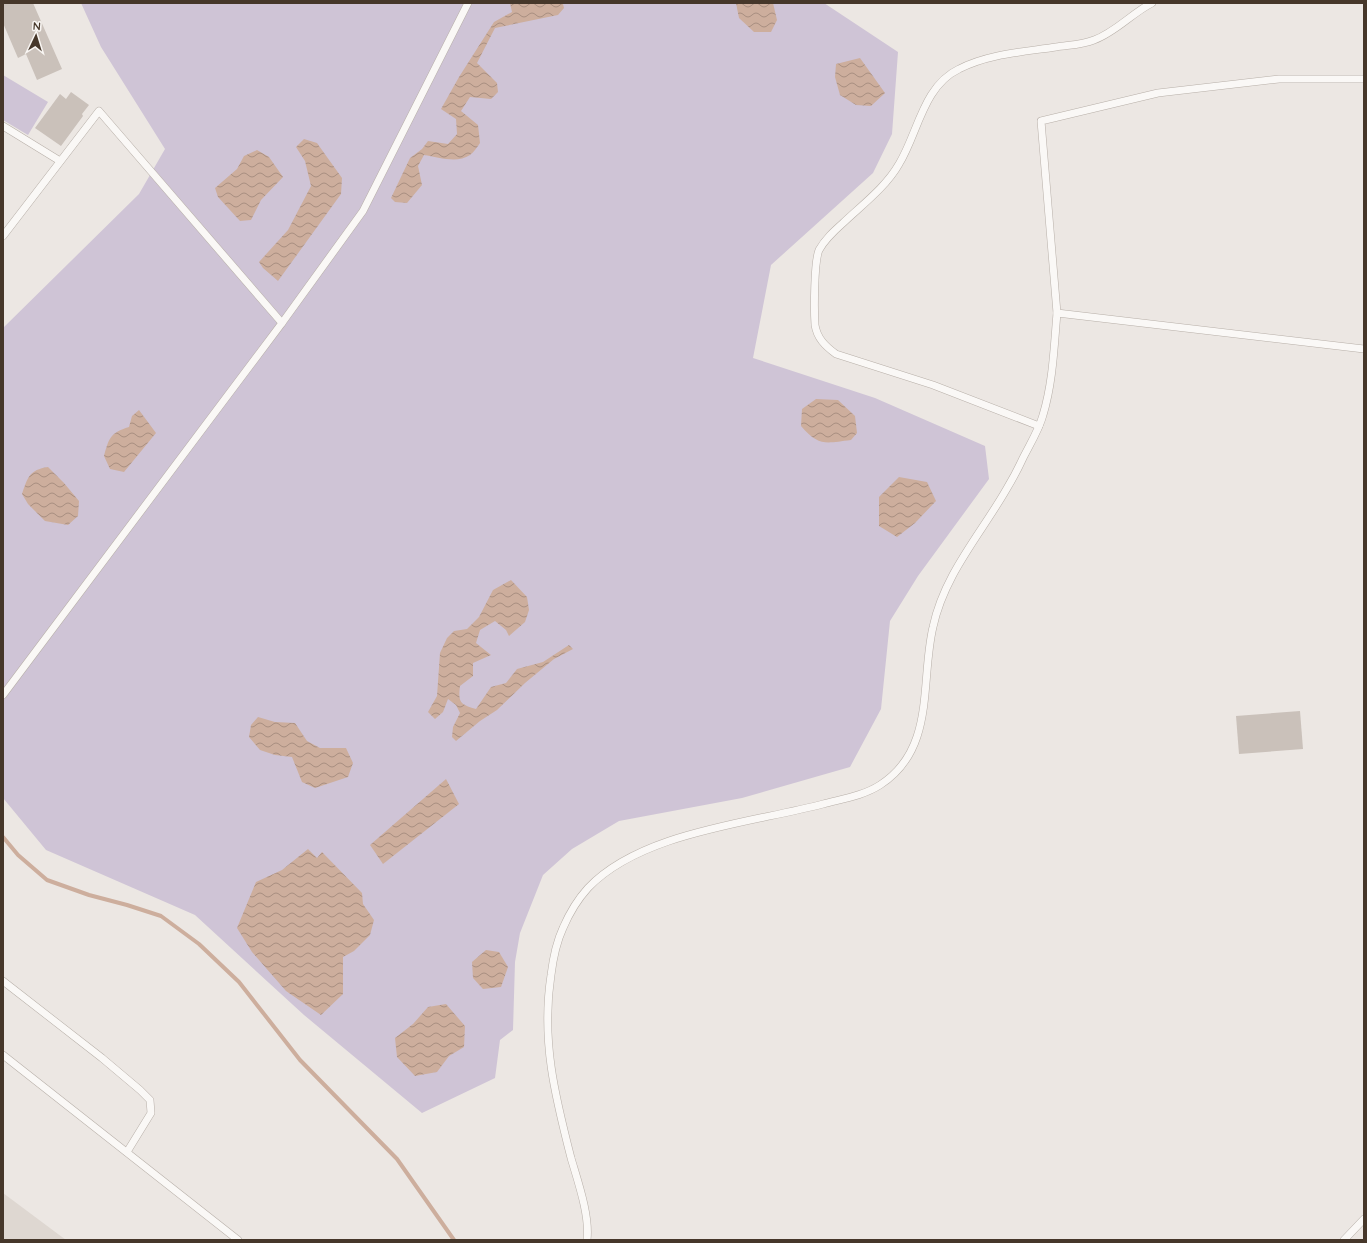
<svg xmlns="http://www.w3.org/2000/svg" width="1367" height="1243" font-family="Quicksand,sans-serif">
<defs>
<pattern id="water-waves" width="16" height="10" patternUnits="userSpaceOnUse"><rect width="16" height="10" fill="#cdae9d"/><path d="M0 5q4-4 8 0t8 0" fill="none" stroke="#a88e80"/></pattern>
</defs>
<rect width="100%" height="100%" fill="#ece7e3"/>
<path fill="#ded7d1" d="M3,1193L66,1240H3Z"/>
<g fill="#cfc4d6">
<path d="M81,3H824L898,52L892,134L873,173L771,265L753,358L875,398L985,446L989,479L918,576L890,621L881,709L850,767L742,798L619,821L572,849L543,875L520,933L515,962L513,1030L500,1040L495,1078L422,1113L304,1015L195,915L46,850L3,798V328L139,194L165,149L101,47Z"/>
<path d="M3,75L48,102L28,135L3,120Z"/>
</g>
<g fill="url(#water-waves)">
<path d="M510,3H561L563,4L564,8L558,15L495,28L477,63L497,83L498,92L491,99L470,97L461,111L478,125L480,143C477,147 474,152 470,155C457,164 438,157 424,155L418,166L422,185L407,203L395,202L391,198L410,158L422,149L428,141L448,144L457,134L456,119L441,109L459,77L494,22L512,12Z"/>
<path d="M736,3H773L777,20L771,32H754L739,18Z"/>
<path d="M860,58L885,93L871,106L856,105L840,95L835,77L836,64Z"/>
<path d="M304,139L317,143L342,178L341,194L278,281L263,268L259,262L288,230L311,186L305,161L296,147Z"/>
<path d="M257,150L269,157L283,177L261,200L251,220L240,221L218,197L215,188L237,169L244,156Z"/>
<path d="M816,399L838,400L855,416L857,433L851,440C826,443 819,447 801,426L802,409Z"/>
<path d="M139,410L156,433L124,472L110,469L104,456C109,438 110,433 129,427L132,416Z"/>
<path d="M48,467L64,483L79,501L78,516L68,525L45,521L28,504L22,494C28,477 29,470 48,467Z"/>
<path d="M899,477L927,482L936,501L915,523L897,537L879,526V497Z"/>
<path d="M511,580L527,597L529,610L525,622L509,636L506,630L495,621L480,630L476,643L491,655L473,663V676L460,686C458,703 460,704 476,709L491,687L506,683L517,669L543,662L569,645L573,649L554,659L525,683L497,710L480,721L456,741L452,737L453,727L460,713L456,705L448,699L443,712L435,719L428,712L437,696L440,653L447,638L454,631L467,629L479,617L493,590Z"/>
<path d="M258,717L275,722L295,723L307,741L320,748H346L353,763L348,777L315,788L302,782L292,757L275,755L260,750L249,737L251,725Z"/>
<path d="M446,779L459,804L383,864L370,845Z"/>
<path d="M308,849L317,858L322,852L362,893L363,904L374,920L370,935L354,951L343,957V994L321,1015L286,991L252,952L237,928L256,882L282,870Z"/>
<path d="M486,950L499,952L508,967L501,987L483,989L473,978L472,962Z"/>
<path d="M446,1004L465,1026L464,1047L449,1056L437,1072L415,1076L397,1057L395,1038L413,1024L428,1007Z"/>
</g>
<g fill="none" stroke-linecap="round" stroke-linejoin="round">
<path stroke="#cdae9d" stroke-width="4" d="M3,837L18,855L47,880L89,895L127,905L161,916L199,944L239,982L300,1060L397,1159L454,1240"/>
</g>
<g fill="#cac1ba">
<path d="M3,3H33L62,69L37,80L26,54L18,58L3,23Z"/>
<path d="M71,92L89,105L82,114L83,116L61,146L35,128L60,94L66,99Z"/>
<path d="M1300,711L1303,749L1239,754L1236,716Z"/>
</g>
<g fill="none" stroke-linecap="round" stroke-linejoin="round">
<defs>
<g id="service">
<path d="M3,126L60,161"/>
<path d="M3,236L99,111L282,323L3,695"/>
<path d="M1057,313L1041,121L1158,93L1279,79H1364"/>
<path d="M282,323L363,211L468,3"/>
<path d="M1039,426L933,385L836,354C825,346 817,338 815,325C814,310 814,262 819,250C825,239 834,231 843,223C862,205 886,187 899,164C918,133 923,86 959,69C988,54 1023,52 1056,47C1068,45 1082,45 1094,40C1116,32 1132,13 1152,3"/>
<path d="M3,981L102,1058L140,1090L150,1100L151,1113L127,1152"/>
<path d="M3,1055L238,1240"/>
<path d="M587,1240C590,1216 578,1182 571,1158C555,1096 541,1040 551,975C553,959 556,943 563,928C569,914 578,899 588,888C641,832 751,823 823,804C841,799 863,796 880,785C936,749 920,682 933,627C944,575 980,535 1006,490C1012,480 1018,469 1023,458C1030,444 1039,430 1043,415C1053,382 1054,347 1057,313L1364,349"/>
<path d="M1344,1240L1364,1219"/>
</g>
</defs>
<use href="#service" stroke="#b7afa8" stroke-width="8"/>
<use href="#service" stroke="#faf8f6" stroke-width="7"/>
</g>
<rect width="1367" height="1243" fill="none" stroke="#46372a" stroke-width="8"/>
<g transform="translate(36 36) rotate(4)" stroke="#f9f6f3" stroke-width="3" paint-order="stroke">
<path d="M0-3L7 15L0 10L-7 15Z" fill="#46372a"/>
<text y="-6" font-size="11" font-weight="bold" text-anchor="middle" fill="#46372a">N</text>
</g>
</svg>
